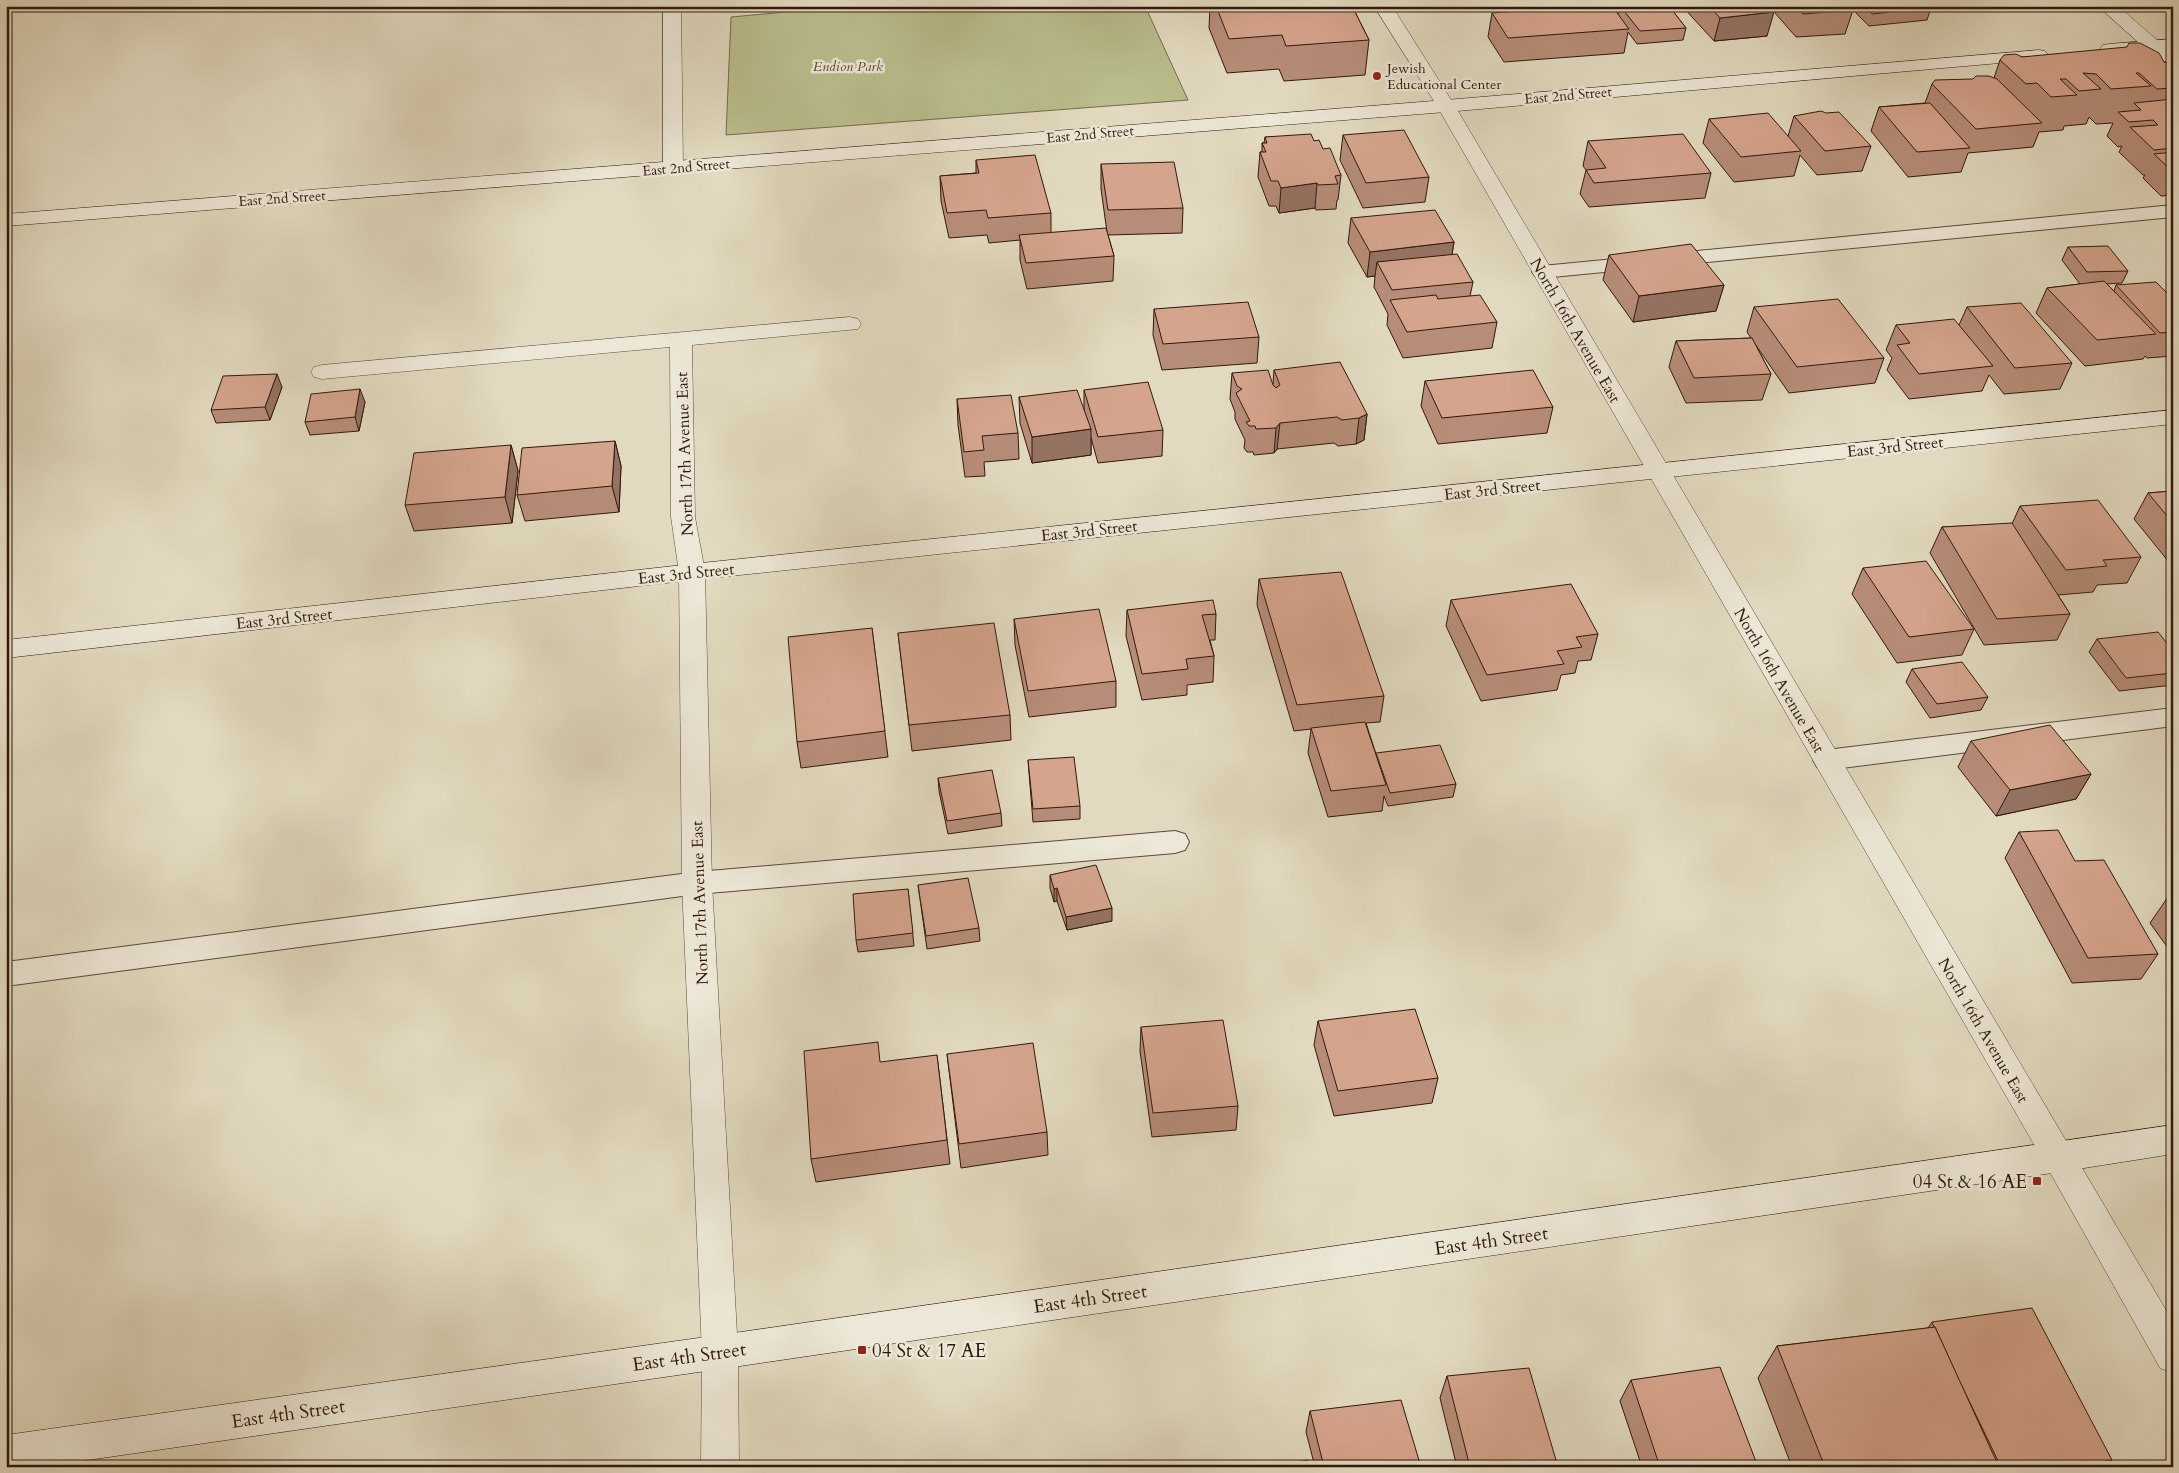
<svg xmlns="http://www.w3.org/2000/svg" width="2179" height="1473" font-family="Cardo,serif">
<rect width="100%" height="100%" fill="#e2dac0"/>
<filter id="stains"><feTurbulence type="fractalNoise" baseFrequency=".004" numOctaves="4"/><feColorMatrix values="0 0 0 0 .2 0 0 0 0 .09 0 0 0 0 .02 0 0 0 .5 -.17"/></filter>
<radialGradient id="worn" r=".72"><stop offset=".6" stop-color="#630" stop-opacity="0"/><stop offset="1" stop-color="#630" stop-opacity=".3"/></radialGradient>
<path fill="#babd8d" stroke="#766a4c" d="M852,6H1145L1188,100L726,135L731,17Z"/>
<g fill="none" stroke-linecap="round" stroke-linejoin="round">
<defs>
<g id="lane">
<path d="M2173,205V217L1542,278L1535,276L1532,272L1535,268L1542,266Z"/>
<path d="M2173,708V726L1826,770L1817,767L1813,760L1817,753L1826,750Z"/>
<path d="M1175,831L1185,834L1189,842L1185,850L1175,853L697,894L6,986V962L697,872Z"/>
</g>
<g id="street">
<path d="M663,6H681L683,168L680,172L673,174L666,172L663,168Z"/>
<path d="M1374,6H1392L1455,106L2173,1322V1373L2160,1368L2047,1167L1437,106Z"/>
<path d="M2098,6H2118L2173,54V69L2167,68Z"/>
<path d="M850,317L858,319L861,324L858,329L692,345L695,517L705,572L712,883L738,1352L739,1467H701L702,1352L682,883L679,572L671,517L670,347L322,379L314,377L311,372L314,367L322,365Z"/>
</g>
<g id="secondary">
<path d="M2173,39V49L2109,54L2103,53L2100,49L2103,45L2109,44Z"/>
<path d="M2039,50L2045,51L2048,55L2045,59L1446,112L6,226V214L1446,100Z"/>
<path d="M2173,410V424L692,580L6,658V640L692,564Z"/>
<path d="M2173,1125V1154L2059,1172L720,1369L39,1467H6V1435L720,1335Z"/>
</g>
</defs>
<use href="#lane" stroke="#5d4839" stroke-width="2"/>
<use href="#street" stroke="#5d4839" stroke-width="1"/>
<use href="#secondary" stroke="#31180c" stroke-width="1"/>
<use href="#lane" fill="#ece7d6" fill-rule="evenodd"/>
<use href="#street" fill="#ece7d6" fill-rule="evenodd"/>
<use href="#secondary" fill="#ece7d6" fill-rule="evenodd"/>
</g>
<g fill="#b78d79" stroke="#31180c">
<path d="M508,6H586L508,8Z"/>
<path d="M1210,6H1352L1369,40L1365,75L1284,81L1279,69L1227,73L1209,28Z"/>
<path d="M1620,6H1669L1686,28L1683,40L1637,44L1628,32L1624,53L1504,62L1488,37L1492,13L1618,14Z"/>
<path d="M1682,6H1768L1767,36L1714,41Z"/>
<path d="M1769,6H1929L1931,8L1927,20L1869,26L1850,7L1853,10L1845,34L1796,37Z"/>
<path d="M1977,6H2038L1982,11Z"/>
<path d="M2022,57L2164,62L2173,64V195L2161,196L2143,178L2145,175H2143L2119,152L2122,146L2118,147L2107,136L2113,123L2096,124L2089,117L2086,124L2064,126L2063,130L2039,132L2033,147L1968,153L1961,172L1908,177L1871,131L1879,107L1925,103L1932,84L1994,78L2000,60Z"/>
<path d="M1794,116L1871,146L1862,171L1817,175L1800,155L1794,176L1734,182L1703,143L1709,119L1788,136Z"/>
<path d="M1343,135L1429,177L1425,202L1363,208L1340,160Z"/>
<path d="M1265,137L1314,141L1323,149L1341,175L1338,200H1337L1336,209L1316,210L1315,208L1279,213L1276,206H1269L1258,177L1260,152H1262V143H1264Z"/>
<path d="M1588,141L1711,173L1705,198L1589,207L1580,194L1586,170L1583,166Z"/>
<path d="M976,160L1051,213V233L1107,232L1101,189V164L1183,208L1182,233L1108,235L1114,256L1113,281L1027,289L1020,260V240L989,243L987,235L949,238L941,201L940,176L976,173Z"/>
<path d="M1351,218L1454,242L1452,254L1473,282L1470,296L1497,322L1492,348L1403,358L1387,325L1388,314L1374,287L1375,276L1367,277L1348,243Z"/>
<path d="M2173,223V241L2167,235Z"/>
<path d="M2068,247L2128,271L2122,283L2107,284L2114,291L2116,285L2173,298V356L2147,358L2145,356L2143,359L2085,366L2036,313L2047,288L2080,284L2062,260Z"/>
<path d="M1609,255L1724,285L1716,311L1633,322L1603,280Z"/>
<path d="M1754,307L1884,358L1875,383L1789,393L1755,344L1771,374L1762,400L1686,403L1669,367L1676,341L1751,338L1747,332Z"/>
<path d="M1967,307L2072,363L2060,389L2004,394L1989,375L1982,391L1909,399L1887,370L1892,358L1886,350L1896,325H1959Z"/>
<path d="M1154,309L1259,337L1257,363L1162,370L1153,335Z"/>
<path d="M1274,370L1367,414L1364,440L1356,444L1338,446L1334,443L1277,449L1274,453L1254,455L1253,452H1247L1244,448L1245,440L1235,419V412L1230,399L1232,373L1273,384Z"/>
<path d="M1425,381L1553,407L1547,433L1438,444L1421,406Z"/>
<path d="M282,387L270,420L216,423L211,410Z"/>
<path d="M1084,390L1163,430L1162,456L1098,463L1091,438V455L1032,463L1020,423L1019,397L1084,410Z"/>
<path d="M957,399L1018,433L1019,459L984,462L985,476L965,477L958,425Z"/>
<path d="M365,402L359,431L310,435L305,422Z"/>
<path d="M615,441L621,466L619,512L525,521L517,495Z"/>
<path d="M511,445L518,471L512,523L414,531L405,505Z"/>
<path d="M2173,491V567L2134,519L2148,493Z"/>
<path d="M2020,506L2141,557L2127,583L2097,585L2093,592L2058,595L2070,614L2057,640L1984,645L1930,553L1942,527L2012,524Z"/>
<path d="M1863,568L1974,629L1962,655L1897,663L1852,594Z"/>
<path d="M1259,579L1384,696L1380,722L1366,723L1376,754L1456,784L1453,797L1388,806L1384,796L1382,811L1328,817L1308,753L1311,729L1294,731L1257,605Z"/>
<path d="M1451,600L1598,634L1591,660L1578,661L1575,673L1561,675L1557,690L1481,701L1446,626Z"/>
<path d="M1127,610L1216,614L1215,640H1210L1214,656L1213,682L1187,685V695L1142,700L1126,636Z"/>
<path d="M1014,619L1116,681V707L1029,717L1015,645Z"/>
<path d="M872,628L888,757L801,768L797,742Z"/>
<path d="M898,633L1010,715L1011,740L912,751Z"/>
<path d="M2097,639L2173,651V685L2119,691L2089,652Z"/>
<path d="M1912,669L1988,697L1981,710L1930,718L1906,682Z"/>
<path d="M1971,741L2091,774L2076,799L1996,816L1958,767Z"/>
<path d="M1028,760L1080,806V819L1033,822Z"/>
<path d="M938,778L1001,813L1002,826L948,834L939,791Z"/>
<path d="M2019,832L2075,861L2158,954L2141,979L2072,983L2005,858Z"/>
<path d="M1050,875L1112,921L1067,930L1057,901L1054,902L1050,888Z"/>
<path d="M918,885L979,928L980,941L927,949Z"/>
<path d="M908,889L914,946L858,952L856,940Z"/>
<path d="M2173,896V955L2150,923L2168,897Z"/>
<path d="M1318,1021L1438,1078L1432,1103L1334,1116L1314,1045Z"/>
<path d="M1141,1027L1238,1106L1236,1130L1152,1137L1140,1051Z"/>
<path d="M947,1054L1047,1132L1048,1155L961,1168Z"/>
<path d="M937,1055L950,1164L816,1182L811,1159Z"/>
<path d="M1932,1322L2112,1460L2105,1467H1792L1758,1378L1777,1346L1928,1328Z"/>
<path d="M1447,1376L1558,1467H1457L1440,1398Z"/>
<path d="M1631,1380L1758,1467H1642L1620,1401Z"/>
<path d="M1310,1411L1421,1467H1315L1306,1432Z"/>
</g>
<g fill="#957363" stroke="#31180c">
<path d="M1774,12L1767,36L1714,41L1720,18Z"/>
<path d="M1317,183L1315,208L1279,213L1281,188Z"/>
<path d="M1454,242L1450,267L1377,262L1375,276L1367,277L1370,252Z"/>
<path d="M1724,285L1716,311L1633,322L1639,296Z"/>
<path d="M277,374L282,387L270,420L265,407Z"/>
<path d="M360,389L365,402L359,431L355,417Z"/>
<path d="M1367,414L1364,440L1356,444L1359,418Z"/>
<path d="M1280,423L1277,449L1274,453L1276,428Z"/>
<path d="M1091,429V455L1032,463V437Z"/>
<path d="M615,441L621,466L619,512L612,486Z"/>
<path d="M511,445L518,471L512,523L505,497Z"/>
<path d="M2091,774L2076,799L1996,816L2010,790Z"/>
<path d="M1057,888V901L1054,902V889Z"/>
<path d="M1112,908V921L1067,930L1066,917Z"/>
</g>
<g fill="#d5a48d" stroke="#31180c">
<path d="M1216,6H1352L1369,40L1286,46L1282,35L1229,39Z"/>
<path d="M1586,6H1612L1629,29L1508,38L1492,13Z"/>
<path d="M1620,6H1669L1686,28L1640,31Z"/>
<path d="M1709,6H1768L1774,12L1720,18Z"/>
<path d="M1796,6H1849L1853,10L1803,14Z"/>
<path d="M1865,6H1929L1931,8L1872,14Z"/>
<path d="M2129,43H2140L2159,53L2164,62L2173,64V88L2157,89L2139,73H2136L2151,86L2111,89L2096,74L2083,73L2101,89L2079,91L2066,79H2060L2077,95L2051,97L2037,83L2026,84L2000,60L2004,55L2016,54L2022,57L2127,47Z"/>
<path d="M1976,76H1989L1997,79L2042,123L1976,129L1932,84L1935,80L1973,79Z"/>
<path d="M2173,99V148L2154,150L2130,127L2158,125L2153,120L2129,122L2118,112L2141,110L2134,103Z"/>
<path d="M1930,103L1970,148L1917,152L1879,107Z"/>
<path d="M1821,111L1826,113L1839,112L1871,146L1825,151L1794,116Z"/>
<path d="M1768,113L1801,151L1741,157L1709,119Z"/>
<path d="M1404,130L1429,177L1366,183L1343,135Z"/>
<path d="M1311,134L1314,141L1319,140L1323,149L1330,148L1341,175L1335,176L1338,184L1318,185L1317,183L1281,188L1278,181H1271L1260,152H1266L1262,143H1267L1265,137Z"/>
<path d="M1683,134L1711,173L1594,183L1586,170L1606,168L1588,141Z"/>
<path d="M2173,152V171H2172L2154,154Z"/>
<path d="M1035,155L1051,213L988,218L986,210L947,213L940,176L979,173L976,160Z"/>
<path d="M1174,162L1183,208L1108,210L1101,164Z"/>
<path d="M1435,210L1454,242L1370,252L1351,218Z"/>
<path d="M1106,228L1114,256L1026,263L1019,235Z"/>
<path d="M1691,244L1724,285L1639,296L1609,255Z"/>
<path d="M2108,246L2128,271L2087,272L2068,247Z"/>
<path d="M1457,254L1473,282L1392,290L1377,262Z"/>
<path d="M2104,281L2156,334L2097,340L2047,288Z"/>
<path d="M2156,282L2173,299V332L2160,333L2116,285Z"/>
<path d="M1436,295L1438,299L1480,295L1497,322L1407,332L1390,300Z"/>
<path d="M1838,299L1884,358L1797,367L1754,307Z"/>
<path d="M1248,302L1259,337L1163,344L1154,309Z"/>
<path d="M2021,303L2072,363L2015,368L1967,307Z"/>
<path d="M1954,319L1993,366L1919,374L1897,345L1910,343L1896,325Z"/>
<path d="M1752,338L1771,374L1694,378L1676,341Z"/>
<path d="M1340,362L1367,414L1359,418L1342,420L1337,417L1280,423L1276,428L1256,429L1255,426H1249L1246,422L1250,421L1236,393L1242,389L1237,386L1232,373L1268,370L1273,385L1276,388L1280,385L1274,370Z"/>
<path d="M1533,370L1553,407L1442,418L1425,381Z"/>
<path d="M277,374L265,407L211,410L223,376Z"/>
<path d="M1148,382L1163,430L1098,437L1084,390Z"/>
<path d="M360,389L355,417L305,422L311,394Z"/>
<path d="M1077,390L1091,429L1032,437L1019,397Z"/>
<path d="M1011,395L1018,433L982,436L984,450L964,452L957,399Z"/>
<path d="M615,441L612,486L517,495L522,448Z"/>
<path d="M511,445L505,497L405,505L414,453Z"/>
<path d="M2173,491V523L2148,493Z"/>
<path d="M2098,500L2141,557L2103,560L2107,566L2066,570L2020,506Z"/>
<path d="M2012,523L2070,614L1997,619L1942,527Z"/>
<path d="M1926,561L1974,629L1909,637L1863,568Z"/>
<path d="M1341,572L1384,696L1297,705L1259,579Z"/>
<path d="M1571,584L1598,634L1576,637L1582,647L1557,651L1564,664L1487,675L1451,600Z"/>
<path d="M1213,600L1216,614L1202,615L1214,656L1186,659L1188,669L1142,674L1127,610Z"/>
<path d="M1099,609L1116,681L1028,691L1014,619Z"/>
<path d="M994,623L1010,715L909,725L898,633Z"/>
<path d="M872,628L885,731L797,742L788,637Z"/>
<path d="M2158,632L2173,651V673L2126,678L2097,639Z"/>
<path d="M1962,662L1988,697L1937,704L1912,669Z"/>
<path d="M1365,722L1386,785L1331,791L1311,728Z"/>
<path d="M2050,725L2091,774L2010,790L1971,741Z"/>
<path d="M1440,745L1456,784L1390,793L1376,753Z"/>
<path d="M1074,757L1080,806L1033,809L1028,760Z"/>
<path d="M992,770L1001,813L947,821L938,778Z"/>
<path d="M2058,830L2075,861L2104,860L2158,954L2088,958L2019,832Z"/>
<path d="M1096,865L1112,908L1066,917L1057,888L1054,889L1050,875Z"/>
<path d="M968,878L979,928L926,936L918,885Z"/>
<path d="M908,889L913,933L856,940L853,894Z"/>
<path d="M2173,896V905L2168,897Z"/>
<path d="M1415,1009L1438,1078L1338,1091L1318,1021Z"/>
<path d="M1223,1020L1238,1106L1153,1113L1141,1027Z"/>
<path d="M878,1042L880,1062L937,1055L947,1140L811,1159L804,1051Z"/>
<path d="M1033,1043L1047,1132L959,1144L947,1054Z"/>
<path d="M2032,1308L2112,1460L2070,1467H2001L1959,1380L1935,1327H1934L1932,1322Z"/>
<path d="M1935,1327L1999,1467H1825L1777,1346Z"/>
<path d="M1720,1367L1758,1467H1660L1631,1380Z"/>
<path d="M1529,1368L1558,1467H1470L1447,1376Z"/>
<path d="M1401,1400L1421,1467H1324L1310,1411Z"/>
<path d="M1308,1460L1310,1467H1262Z"/>
<path d="M1156,1462L1157,1467H1128Z"/>
</g>
<g fill="#8f2418" stroke="#ece7d6" stroke-width="2">
<circle cx="1377" cy="76" r="5"/>
<rect x="2032" y="1176" width="10" height="10" rx="2.5"/>
<rect x="857" y="1345" width="10" height="10" rx="2.5"/>
</g>
<g text-anchor="middle" stroke-width="5" stroke-linejoin="round" paint-order="stroke">
<g font-size="14" font-style="italic" fill="#5a4a33" stroke="#ece7d6">
<text x="848" y="71">Endion Park</text>
</g>
<g font-size="14" fill="#31180c" stroke="#ece7d6" text-anchor="start">
<text x="1387" y="73">Jewish<tspan x="1387" dy="16">Educational Center</tspan></text>
</g>
<g font-size="14" fill="#31180c" stroke="#ece7d6">
<text transform="translate(1568 95) rotate(-5)" y="5">East 2nd Street</text>
<text transform="translate(1090 134) rotate(-5)" y="5">East 2nd Street</text>
<text transform="translate(686 167) rotate(-5)" y="5">East 2nd Street</text>
<text transform="translate(282 198) rotate(-4)" y="5">East 2nd Street</text>
</g>
<g font-size="16" fill="#31180c" stroke="#ece7d6">
<text transform="translate(1576 330) rotate(60)" y="6">North 16th Avenue East</text>
<text transform="translate(1895 446) rotate(-6)" y="6">East 3rd Street</text>
<text transform="translate(684 454) rotate(-92)" y="6">North 17th Avenue East</text>
<text transform="translate(1492 489) rotate(-6)" y="6">East 3rd Street</text>
<text transform="translate(1089 530) rotate(-6)" y="6">East 3rd Street</text>
<text transform="translate(686 573) rotate(-6)" y="6">East 3rd Street</text>
<text transform="translate(284 618) rotate(-6)" y="6">East 3rd Street</text>
<text transform="translate(1780 680) rotate(60)" y="6">North 16th Avenue East</text>
<text transform="translate(699 903) rotate(-92)" y="6">North 17th Avenue East</text>
<text transform="translate(1984 1030) rotate(60)" y="6">North 16th Avenue East</text>
</g>
<g font-size="19" fill="#31180c" stroke="#ece7d6" text-anchor="end">
<text x="2027" y="1188">04 St &amp; 16 AE</text>
<text x="872" y="1357" text-anchor="start">04 St &amp; 17 AE</text>
</g>
<g font-size="19" fill="#31180c" stroke="#ece7d6">
<text transform="translate(1491 1240) rotate(-8)" y="7">East 4th Street</text>
<text transform="translate(1090 1298) rotate(-8)" y="7">East 4th Street</text>
<text transform="translate(689 1356) rotate(-8)" y="7">East 4th Street</text>
<text transform="translate(288 1413) rotate(-8)" y="7">East 4th Street</text>
</g>
</g>
<rect width="2179" height="1473" fill="none" stroke="#e2dac0" stroke-width="25"/>
<rect x="8" y="8" width="2164" height="1458" fill="none" stroke="#31180c" stroke-width="2.5"/>
<rect x="12" y="12" width="2154" height="1448" fill="none" stroke="#31180c"/>
<rect width="100%" height="100%" filter="url(#stains)"/>
<rect width="100%" height="100%" fill="url(#worn)"/>
</svg>
